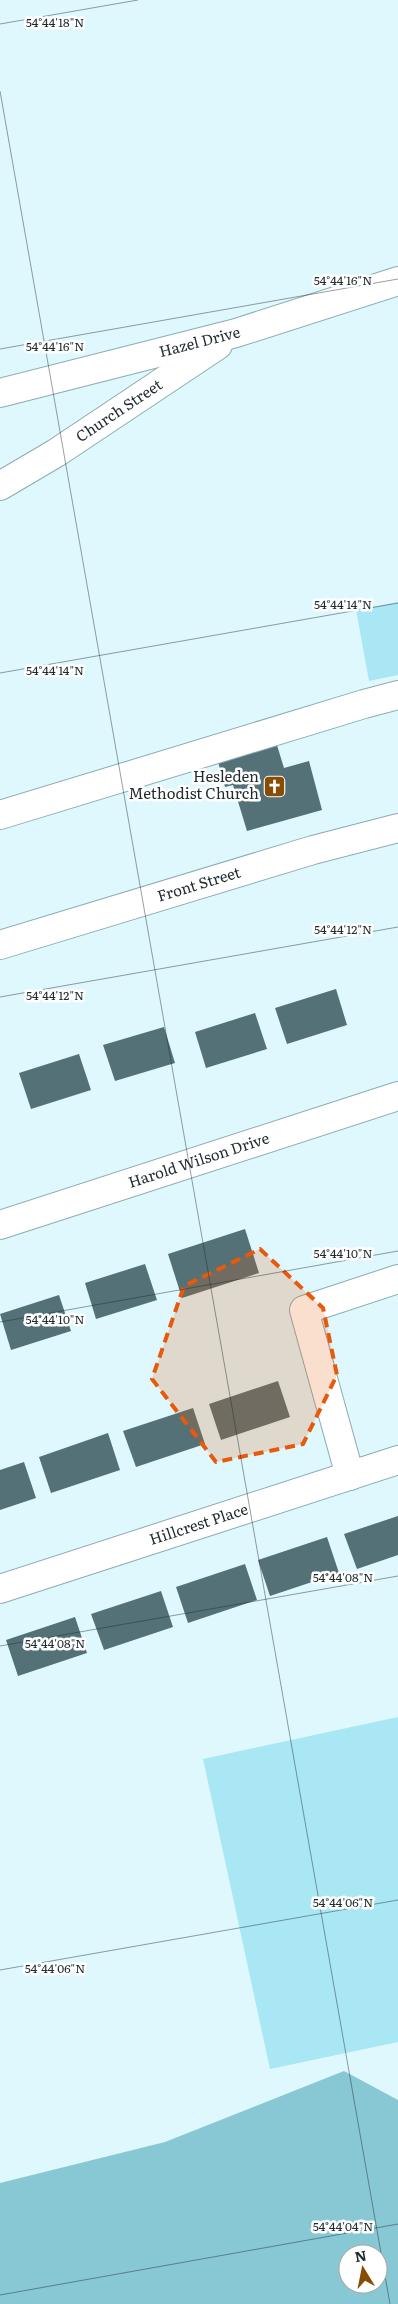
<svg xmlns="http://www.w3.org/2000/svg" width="398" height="2304" font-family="Literata,serif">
<rect width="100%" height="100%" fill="#def8fd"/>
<g fill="#a9e7f4">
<path d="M398,602V675L369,681L356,610Z"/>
<path d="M398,1717V2042L270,2069L203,1759Z"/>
</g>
<path fill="#88c7d4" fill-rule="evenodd" d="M344,2071L398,2100V2304H0V2183L165,2142ZM348,2254H378V2284H348Z"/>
<g fill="#547178">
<path d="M276,742L284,768L309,761L322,810L247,831L233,785L225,787L217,758Z"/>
<path d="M336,989L347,1025L287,1044L275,1008Z"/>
<path d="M255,1013L267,1049L206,1068L195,1032Z"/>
<path d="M164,1027L175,1063L115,1081L103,1045Z"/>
<path d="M79,1054L91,1090L31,1109L19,1073Z"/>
<path d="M245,1229L259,1273L182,1298L168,1254Z"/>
<path d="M145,1264L157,1300L96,1319L85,1283Z"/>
<path d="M59,1295L71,1331L11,1350L0,1314Z"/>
<path d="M278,1381L290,1417L221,1440L209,1404Z"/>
<path d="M193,1408L205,1444L136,1467L123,1431Z"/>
<path d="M108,1433L120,1470L51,1493L39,1457Z"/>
<path d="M24,1462L36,1498L0,1510V1470Z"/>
<path d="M398,1516V1555L357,1569L344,1534Z"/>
<path d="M327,1537L339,1573L270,1596L258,1560Z"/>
<path d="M245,1564L257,1600L188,1623L176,1587Z"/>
<path d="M161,1591L173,1627L104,1650L91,1614Z"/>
<path d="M75,1617L87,1653L18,1676L6,1640Z"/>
</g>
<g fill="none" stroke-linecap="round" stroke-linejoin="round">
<defs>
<g id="minor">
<path id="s1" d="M0,393L236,333L398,281"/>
<path id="s2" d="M0,486L56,453L218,345"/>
<path d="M0,815L364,704L398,695"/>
<path id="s3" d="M0,945L313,850L398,828"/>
<path id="s4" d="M0,1225L398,1096"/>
<path d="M350,1476L304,1310L398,1279"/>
<path id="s5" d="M0,1589L398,1460"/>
</g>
</defs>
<use href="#minor" stroke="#8cabb2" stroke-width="30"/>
<use href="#minor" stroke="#fff" stroke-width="28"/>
</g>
<path fill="#e8590c" fill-opacity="0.2" stroke="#e8590c" stroke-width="4" stroke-dasharray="10 6" stroke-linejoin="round" d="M260,1249L323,1308L337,1375L303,1444L216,1462L152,1379L184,1286Z"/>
<path fill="none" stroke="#1f2b2e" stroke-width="1" stroke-opacity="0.45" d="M0,24L138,0M0,91L390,2304M0,349L398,279M0,673L398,603M0,997L398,927M0,1322L398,1251M0,1646L398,1576M0,1970L398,1900M0,2295L398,2224"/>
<defs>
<symbol id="church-square" viewBox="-11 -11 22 22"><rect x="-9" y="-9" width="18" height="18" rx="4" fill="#874d05" stroke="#fff"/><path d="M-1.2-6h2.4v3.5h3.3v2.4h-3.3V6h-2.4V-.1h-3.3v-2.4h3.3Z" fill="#fff"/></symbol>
</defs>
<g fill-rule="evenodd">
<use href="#church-square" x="262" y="774" width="25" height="25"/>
</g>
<g text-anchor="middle" stroke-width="5" stroke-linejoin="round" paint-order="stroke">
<g font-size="15" fill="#1f2b2e" stroke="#fff">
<text dy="5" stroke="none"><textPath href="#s1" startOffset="206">Hazel Drive</textPath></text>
<text dy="5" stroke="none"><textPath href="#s2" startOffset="141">Church Street</textPath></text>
<text dy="5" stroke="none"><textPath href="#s3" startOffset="208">Front Street</textPath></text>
<text dy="5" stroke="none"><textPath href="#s4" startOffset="209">Harold Wilson Drive</textPath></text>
<text dy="5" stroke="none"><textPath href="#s5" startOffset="209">Hillcrest Place</textPath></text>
</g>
<g font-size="15" fill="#1f2b2e" stroke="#fff" text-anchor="end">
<text x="259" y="782">Hesleden<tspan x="259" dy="17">Methodist Church</tspan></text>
</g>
</g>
<g font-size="12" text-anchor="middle" fill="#1f2b2e" stroke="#fff" stroke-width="5" stroke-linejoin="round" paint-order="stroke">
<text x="55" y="27">54°44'18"N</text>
<text x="343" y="285">54°44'16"N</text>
<text x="55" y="351">54°44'16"N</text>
<text x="343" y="609">54°44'14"N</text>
<text x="55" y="675">54°44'14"N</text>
<text x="343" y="934">54°44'12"N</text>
<text x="55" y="1000">54°44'12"N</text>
<text x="343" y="1258">54°44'10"N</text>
<text x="55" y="1324">54°44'10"N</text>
<text x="343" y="1582">54°44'08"N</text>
<text x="55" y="1648">54°44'08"N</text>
<text x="343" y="1907">54°44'06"N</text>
<text x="55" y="1973">54°44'06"N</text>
<text x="343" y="2231">54°44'04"N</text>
</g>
<g transform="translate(363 2269) rotate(350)"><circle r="24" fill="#ffffff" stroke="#a5aaab"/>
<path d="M0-4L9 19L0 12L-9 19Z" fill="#874d05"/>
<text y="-8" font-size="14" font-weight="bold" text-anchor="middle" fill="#1f2b2e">N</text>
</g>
</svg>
